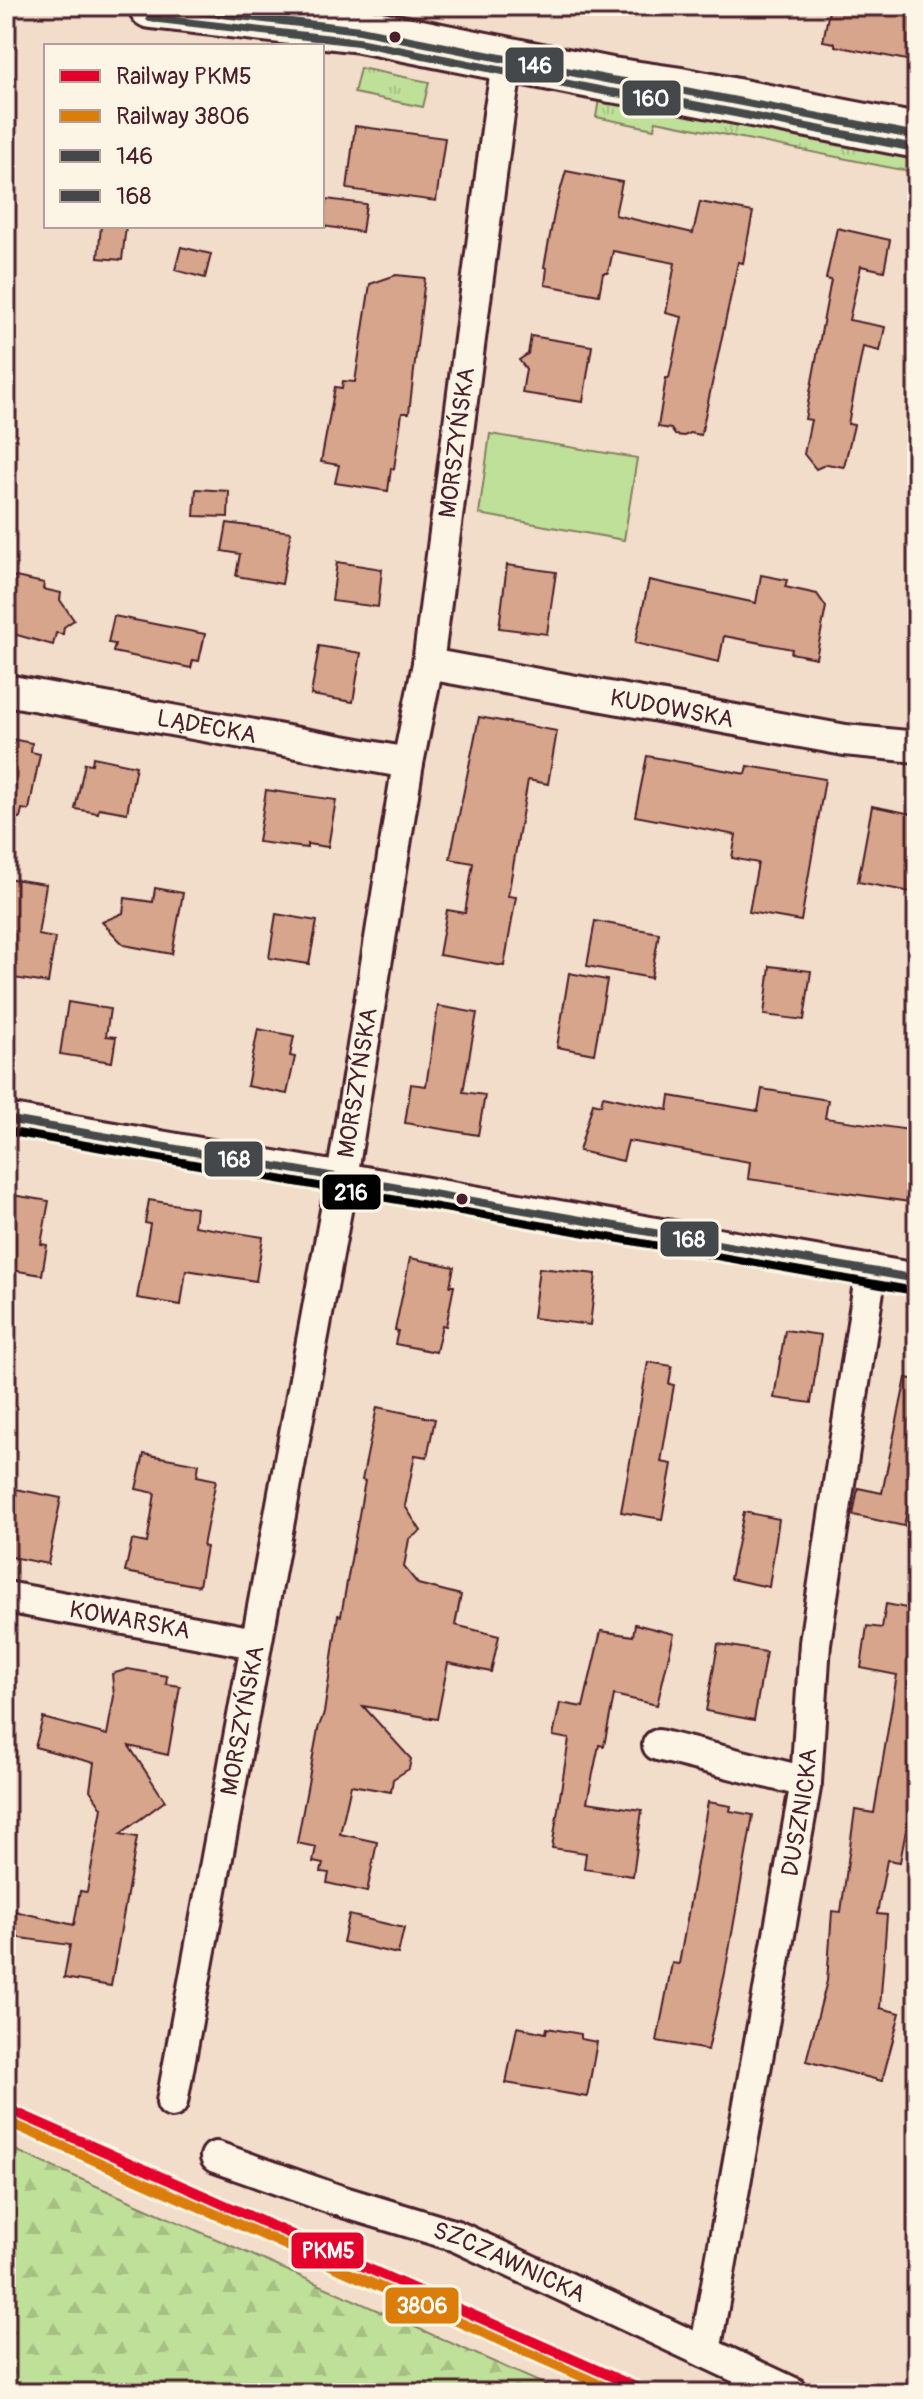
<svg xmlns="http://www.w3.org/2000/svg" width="923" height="2399" font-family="Pangolin,sans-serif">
<defs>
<pattern id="grass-tufts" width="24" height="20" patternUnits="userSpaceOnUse" patternTransform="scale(2)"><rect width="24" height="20" fill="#bfe099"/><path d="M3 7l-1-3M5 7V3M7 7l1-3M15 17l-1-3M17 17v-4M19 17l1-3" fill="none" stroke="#a6c084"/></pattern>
<pattern id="forest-firs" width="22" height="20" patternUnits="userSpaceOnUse" patternTransform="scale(2)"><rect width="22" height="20" fill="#bfe099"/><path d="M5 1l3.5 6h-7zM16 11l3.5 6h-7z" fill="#a6c084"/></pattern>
</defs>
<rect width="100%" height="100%" fill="#f1ddca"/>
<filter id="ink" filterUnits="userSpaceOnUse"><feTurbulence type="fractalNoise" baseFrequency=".0125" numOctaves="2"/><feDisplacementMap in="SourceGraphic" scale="16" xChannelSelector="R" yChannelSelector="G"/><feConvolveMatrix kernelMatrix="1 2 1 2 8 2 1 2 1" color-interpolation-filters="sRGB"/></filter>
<g filter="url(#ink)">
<g fill="url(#grass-tufts)" stroke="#848062" stroke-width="2">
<path d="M360,68L429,82L423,107L354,93Z"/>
<path d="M599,99L917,155V173L656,121L654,129L596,117Z"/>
</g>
<path fill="url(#forest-firs)" stroke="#848062" stroke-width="2" d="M6,2146L564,2393H6Z"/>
<path fill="#bfe099" stroke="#848062" stroke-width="2" d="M490,434L637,458L624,540L479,514Z"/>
<g fill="#d7a58b" stroke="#4a1f2b" stroke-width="2">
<path d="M830,6H917V62L835,46V43L823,41Z"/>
<path d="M355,126L445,138L436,201L347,189Z"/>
<path d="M566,171L622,182L615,215L693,233L700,202L753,212L743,263L738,262L701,435L690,433L684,436L675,435L671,429L658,427L666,378H669L682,317L666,313L675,263L613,251L608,273H603L599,295L545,285L547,268L544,267L555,209Z"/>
<path d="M326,199L366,204L362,232L323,226Z"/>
<path d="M101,226H126L122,260L98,258Z"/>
<path d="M837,228L890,240L884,271L861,266L849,320L885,327L880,351L863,347L848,424L854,425L844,467L827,464L816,469L804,454L811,420L805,419L831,280L826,279Z"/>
<path d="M181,247L211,254L205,278L175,270Z"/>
<path d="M396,275L425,278L409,413H402L394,469L391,468L388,491L335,483L339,465L321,462L335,387L342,388L343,381L355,382L370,284Z"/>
<path d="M531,336L592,346L583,402L522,393L526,369L519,360L528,354Z"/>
<path d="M196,489L229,491L228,517L194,516Z"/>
<path d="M227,523L291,532L282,584L236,576L240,554L222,551Z"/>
<path d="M337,562L382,569L378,607L332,601Z"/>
<path d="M507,565L556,572L547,634L499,628Z"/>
<path d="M6,575L44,583L43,589L61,593L60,600L74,620L64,627L63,634L56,633L53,645L6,632Z"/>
<path d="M761,575L787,580L785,587L817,594L826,607L816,658L791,653L792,649L724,636L719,662L635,643L649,580L756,603Z"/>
<path d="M114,616L205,634L199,661L193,660L191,668L113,652L115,644L108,643Z"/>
<path d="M319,646L361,653L353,702L311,695Z"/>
<path d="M479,717L557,731L548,784L528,780L508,896L516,897L504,966L439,955L447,910L465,913L473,863L450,859Z"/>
<path d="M6,738L32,743L31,752L40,754L29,810L22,809L20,818L6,817Z"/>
<path d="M647,756L746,774L748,766L825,779L801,921L749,912L758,863L732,858L736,835L635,816Z"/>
<path d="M93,757L136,766L127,813L99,808L98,813L75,809L85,763L92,764Z"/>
<path d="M266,790L336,800L328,847L307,844V848L258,842Z"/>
<path d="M872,806L917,815V893L858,882Z"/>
<path d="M6,878L46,884L38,935L55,938L48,983L6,977Z"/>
<path d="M155,888L183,893L172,954L124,945L102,922L123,913L125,898L153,902Z"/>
<path d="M276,914L317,921L309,964L269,958Z"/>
<path d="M595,921L659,933L651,978L587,966Z"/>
<path d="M770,966L811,971L804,1020L764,1015Z"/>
<path d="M569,973L607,980L594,1054L557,1047Z"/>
<path d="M68,1002L110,1009L106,1036L116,1037L112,1062L60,1054Z"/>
<path d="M438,1006L477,1013L463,1092L485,1095L478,1135L405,1123L411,1084L426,1086Z"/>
<path d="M258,1029L294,1036L290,1056L295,1057L287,1094L247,1086Z"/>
<path d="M762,1089L828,1100L825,1118L917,1131V1203L748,1179L750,1162L628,1141L623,1161L579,1151L593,1103L601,1105L603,1096L668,1110L670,1096L758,1111Z"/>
<path d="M6,1194L49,1201L41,1244L47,1245L42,1275L6,1269Z"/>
<path d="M149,1200L196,1208L194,1226L263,1237L256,1281L186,1270L181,1305L137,1298L150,1224L145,1223Z"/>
<path d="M410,1258L454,1267L450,1286H454L446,1326L442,1325L436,1352L395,1344L398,1331L395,1330Z"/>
<path d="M539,1268L596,1274L590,1325L533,1318Z"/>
<path d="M785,1330L821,1335L811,1403L774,1398Z"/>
<path d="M648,1362L672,1366L669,1384L674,1385L661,1462L672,1464L662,1519L621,1512Z"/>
<path d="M906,1378L917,1380V1462L904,1526L853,1515L858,1488L882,1493Z"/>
<path d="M377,1407L435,1419L427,1457L415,1455L405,1506L421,1531L409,1539L404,1567L418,1584L461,1595L455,1625L499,1636L491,1672L448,1663L437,1719L363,1706L411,1759L409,1769L393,1779L391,1792L351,1785L340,1834L377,1842L367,1892L327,1883L329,1873L321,1872L323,1864L313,1862L316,1847L297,1843L318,1729L324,1713L338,1615L341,1616L365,1481L362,1480Z"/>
<path d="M144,1454L199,1464L197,1476L216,1480L203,1546L206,1547L199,1586L125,1572L132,1540L147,1543L155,1493L136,1489Z"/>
<path d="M6,1487L61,1498L48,1564L6,1556Z"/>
<path d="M744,1512L779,1519L769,1587L730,1579Z"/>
<path d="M886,1604L917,1610V1772L900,1862L887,1860L877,1914L887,1915L880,2008L900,2013L882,2081L806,2061L827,1981L832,1911L841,1912L855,1810L874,1813L897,1675L861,1668L867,1626L882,1628Z"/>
<path d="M635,1624L674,1634L657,1705L614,1695L604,1746L599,1745L587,1802L642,1810L633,1876L584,1869L586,1853L552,1848L569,1739L553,1736L560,1703L583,1707L601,1631L633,1636Z"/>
<path d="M718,1644L766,1652L754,1720L706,1711Z"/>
<path d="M128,1669L167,1676L166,1684L180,1686L168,1755L129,1746L165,1801L120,1834L137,1837L111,1986L64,1978L70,1945L6,1936V1909L74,1925L80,1891L87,1892L102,1808L90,1790L94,1763L35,1747L43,1718L107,1735L114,1696L112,1674Z"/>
<path d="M708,1802L731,1806L730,1811L753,1815L725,1973L708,2050L657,2041L672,1963L679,1964Z"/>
<path d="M349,1915L404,1928L398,1954L343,1942Z"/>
<path d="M517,2027L546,2033L547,2028L581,2034V2039L597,2042L587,2097L506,2083Z"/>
</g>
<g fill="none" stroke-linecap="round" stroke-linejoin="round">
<defs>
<g id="street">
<path id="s1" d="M428,664L845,740L917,747"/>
<path id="s2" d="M6,690L408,763"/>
<path d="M6,1119L917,1279"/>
<path id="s3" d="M6,1597L255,1643"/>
<path d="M658,1745L806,1782"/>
<path id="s4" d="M172,2102L342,1178L408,763L428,664L499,114L508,60"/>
<path id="s5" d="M216,2157L337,2200L456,2236L793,2393"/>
<path id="s6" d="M705,2352L806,1782L815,1643L871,1270"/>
</g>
<path id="secondary" d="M151,6L360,30L611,80L680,90L917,136"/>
</defs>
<use href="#street" stroke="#4a1f2b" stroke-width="36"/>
<use href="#secondary" stroke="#4a1f2b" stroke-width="50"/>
<use href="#street" stroke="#fcf5e5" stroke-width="30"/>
<use href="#secondary" stroke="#fcf5e5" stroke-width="44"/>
<defs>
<path id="bus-1" d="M151,6L360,30L611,80L680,90L917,136"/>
<path id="bus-2" d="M6,1119L917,1279"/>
<path id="bus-3" d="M150,18L358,42L609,92L678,102L915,148"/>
<path id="bus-4" d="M6,1131L915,1291"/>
</defs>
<use href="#bus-1" stroke="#fcf5e5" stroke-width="14"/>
<use href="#bus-2" stroke="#fcf5e5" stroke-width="14"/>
<use href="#bus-3" stroke="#fcf5e5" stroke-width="14"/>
<use href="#bus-4" stroke="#fcf5e5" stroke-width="14"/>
<use href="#bus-1" stroke="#45484a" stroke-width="8"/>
<use href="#bus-2" stroke="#45484a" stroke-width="8"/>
<use href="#bus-3" stroke="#45484a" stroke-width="8"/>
<use href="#bus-4" stroke="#000" stroke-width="8"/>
<defs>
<path id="rail-1" d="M6,2108L649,2393"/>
<path id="rail-2" d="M6,2121L619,2393"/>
</defs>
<use href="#rail-1" stroke="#fcf5e5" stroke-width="16"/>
<use href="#rail-2" stroke="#fcf5e5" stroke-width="16"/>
<use href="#rail-1" stroke="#e4002b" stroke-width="10"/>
<use href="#rail-2" stroke="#db7d09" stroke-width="10"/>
</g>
</g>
<g fill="#4a1f2b" stroke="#fcf5e5" stroke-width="3">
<circle cx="395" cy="37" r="7"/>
<circle cx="462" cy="1199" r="7"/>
</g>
<g text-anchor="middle" stroke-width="8" stroke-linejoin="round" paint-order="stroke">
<g font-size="24" fill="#4a1f2b" stroke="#fcf5e5">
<text dy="8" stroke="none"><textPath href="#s4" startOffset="1684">MORSZYŃSKA</textPath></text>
<text dy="8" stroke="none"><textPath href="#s1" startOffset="248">KUDOWSKA</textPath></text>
<text dy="8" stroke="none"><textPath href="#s2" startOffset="204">LĄDECKA</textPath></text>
<text dy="8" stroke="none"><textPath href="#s4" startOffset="1036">MORSZYŃSKA</textPath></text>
<text dy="8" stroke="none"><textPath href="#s3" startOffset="126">KOWARSKA</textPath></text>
<text dy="8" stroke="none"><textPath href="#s4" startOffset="388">MORSZYŃSKA</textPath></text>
<text dy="8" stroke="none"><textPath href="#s6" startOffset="548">DUSZNICKA</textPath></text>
<text dy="8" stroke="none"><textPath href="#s5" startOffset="312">SZCZAWNICKA</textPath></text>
</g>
</g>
<g stroke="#fcf5e5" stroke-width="3">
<rect x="504" y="46" width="61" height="38" rx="8" fill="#45484a"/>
<rect x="621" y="79" width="61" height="38" rx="8" fill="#45484a"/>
<rect x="203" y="1140" width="61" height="38" rx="8" fill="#45484a"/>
<rect x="321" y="1173" width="61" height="38" rx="8" fill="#000"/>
<rect x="659" y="1220" width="61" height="38" rx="8" fill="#45484a"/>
<rect x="290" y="2231" width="75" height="39" rx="8" fill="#e4002b"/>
<rect x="384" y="2286" width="76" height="39" rx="8" fill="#db7d09"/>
</g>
<g font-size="22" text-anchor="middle" font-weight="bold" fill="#fff">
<text x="535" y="73">146</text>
<text x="651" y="106">160</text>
<text x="234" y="1167">168</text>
<text x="351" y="1200">216</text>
<text x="689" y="1247">168</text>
<text x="328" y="2258">PKM5</text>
<text x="422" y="2313">3806</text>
</g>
<rect width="923" height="2399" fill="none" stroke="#fcf5e5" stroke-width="32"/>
<rect x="16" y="16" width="891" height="2367" fill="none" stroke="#4a1f2b" stroke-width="3" filter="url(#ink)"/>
<rect x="44" y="44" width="280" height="184" fill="#fcf5e5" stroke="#b59f9b" stroke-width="2"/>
<rect x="60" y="70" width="40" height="12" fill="#e4002b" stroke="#b59f9b" stroke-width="2"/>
<text x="116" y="84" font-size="24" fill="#4a1f2b">Railway PKM5</text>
<rect x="60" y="110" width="40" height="12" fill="#db7d09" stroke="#b59f9b" stroke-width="2"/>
<text x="116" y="124" font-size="24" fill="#4a1f2b">Railway 3806</text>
<rect x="60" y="150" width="40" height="12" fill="#45484a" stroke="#b59f9b" stroke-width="2"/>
<text x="116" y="164" font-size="24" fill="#4a1f2b">146</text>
<rect x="60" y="190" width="40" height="12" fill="#45484a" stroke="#b59f9b" stroke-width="2"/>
<text x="116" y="204" font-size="24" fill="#4a1f2b">168</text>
</svg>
